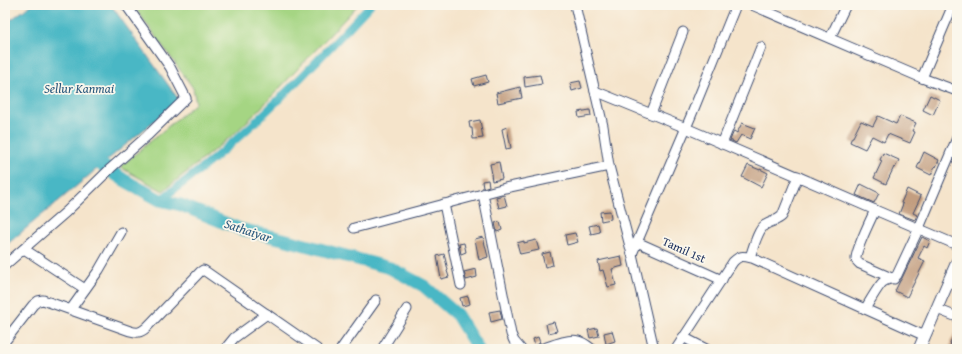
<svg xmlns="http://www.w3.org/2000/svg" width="962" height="354" font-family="'Gentium Book Plus',serif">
<rect width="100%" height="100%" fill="#fbf7ec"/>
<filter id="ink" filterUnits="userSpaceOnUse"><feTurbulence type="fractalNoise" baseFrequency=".025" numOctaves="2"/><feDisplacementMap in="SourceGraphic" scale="8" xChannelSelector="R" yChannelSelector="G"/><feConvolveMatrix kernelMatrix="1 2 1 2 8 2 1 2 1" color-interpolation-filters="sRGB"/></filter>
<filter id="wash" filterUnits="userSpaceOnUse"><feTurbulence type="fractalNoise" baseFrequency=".012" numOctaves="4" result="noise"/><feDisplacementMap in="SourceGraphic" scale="16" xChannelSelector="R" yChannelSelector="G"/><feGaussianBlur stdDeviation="0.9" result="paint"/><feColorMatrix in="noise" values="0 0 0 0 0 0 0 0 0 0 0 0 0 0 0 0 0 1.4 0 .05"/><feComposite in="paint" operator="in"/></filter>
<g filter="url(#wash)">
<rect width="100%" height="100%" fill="#f5e4cb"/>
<path fill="#a5d583" stroke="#608270" d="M133,5H358L258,111L234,134L163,191L120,167L196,103L193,88Z"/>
<path fill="#4ab7c5" stroke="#327392" d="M31,5H111L179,100L5,246V24Z"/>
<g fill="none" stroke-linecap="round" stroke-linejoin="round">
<path stroke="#4ab7c5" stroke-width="8" d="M160,200C192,177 223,152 252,125C293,87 332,46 370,5"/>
<path stroke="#4ab7c5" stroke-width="13" d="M87,155L124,180L160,200L181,205L240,229L283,239L390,268L424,286L457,315L478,349"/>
</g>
<g id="blocks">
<g fill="#c39e80">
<path d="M486,75L488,82L474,86L472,79Z"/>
<path d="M540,75L542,84L525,87L524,77Z"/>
<path d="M580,81L582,88L572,91L570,83Z"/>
<path d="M520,87L522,98L498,103L496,93Z"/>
<path d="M930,95L940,100L933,115L923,110Z"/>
<path d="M590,110L591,116L579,118L578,112Z"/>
<path d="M878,116L896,124L900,116L916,123L912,131L915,132L910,143L888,134L884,142L872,136L865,149L850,142L852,137H853L861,121L873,126Z"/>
<path d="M480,120L483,138L473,139L472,128H470L469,122Z"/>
<path d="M742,123L755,128L750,139L741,135L736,143L730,140L734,131L737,133Z"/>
<path d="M507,127L511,148L506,149L502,129Z"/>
<path d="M924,152L939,160L936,167L935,166L931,175L917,168Z"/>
<path d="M883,153L899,160L895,168L894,167L886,184L874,178L882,161L880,160Z"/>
<path d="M499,162L502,179L492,181L491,174H492L490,164Z"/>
<path d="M748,165L760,170V169L768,173L761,187L742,177Z"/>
<path d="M488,180L489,186L483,188L482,181Z"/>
<path d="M861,184L879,193L874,203L856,195Z"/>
<path d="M907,189L921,196L913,213L917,215L915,220L899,214L903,204L901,203Z"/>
<path d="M504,195L507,206L499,208L496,197Z"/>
<path d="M610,211L611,219L601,221L600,212Z"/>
<path d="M500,222L502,230L497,232L495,223Z"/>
<path d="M598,224L600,232L591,234L589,226Z"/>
<path d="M575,233L578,242L567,245L565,235Z"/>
<path d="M483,237L488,257L479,260L475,239Z"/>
<path d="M922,237L930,241L927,248L924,246L918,258L925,261L907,297L895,291L900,281L902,278Z"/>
<path d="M536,240L539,250L520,254L517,243L524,241V243Z"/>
<path d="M464,243L466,252L461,254L459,244Z"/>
<path d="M550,252L553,265L545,267L542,254Z"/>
<path d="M444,254L448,270L447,271L449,277L441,279L437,256Z"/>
<path d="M621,256L623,266L612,269L616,285L608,287L603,270L600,271L598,261Z"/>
<path d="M476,269L477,277L466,280L464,272Z"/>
<path d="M468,296L470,304L462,306L460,298Z"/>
<path d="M500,310L502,319L491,322L489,312Z"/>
<path d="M554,322L557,331L548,333L546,324Z"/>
<path d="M597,328L599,336L590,338L588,330Z"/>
<path d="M957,328V349H949L951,344L950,343Z"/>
<path d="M612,331L615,341L606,344L604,333Z"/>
<path d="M538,337L540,343L535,346L533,339Z"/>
</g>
</g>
</g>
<g filter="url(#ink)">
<use href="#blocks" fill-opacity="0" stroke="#3c4a6e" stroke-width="1"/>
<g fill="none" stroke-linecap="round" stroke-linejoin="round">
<defs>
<g id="minor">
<path d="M575,5L603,126L609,166L632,254L654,349"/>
<path d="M752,5L922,78L957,91"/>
<path d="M830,38L846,5"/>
<path d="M922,78L953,5"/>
<path d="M595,91L686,128L875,210C871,219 855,251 856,259C856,261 858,262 860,264L894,279"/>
<path d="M651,114L683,32"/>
<path d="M722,144L761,47"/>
<path d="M483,194L511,334L514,341L521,349"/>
<path d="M444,204L461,285"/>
<path d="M875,210L957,245"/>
<path d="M354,228L505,188L609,166"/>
<path d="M637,242L722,280"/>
<path d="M24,249L85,289"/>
<path d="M632,254L691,116L736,5"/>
<path d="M750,257C753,249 758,229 765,225C771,221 777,221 782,216L798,176"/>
<path d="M5,265L66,212L111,168L147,136L186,98L170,67L126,5"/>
<path d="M71,309L99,270L121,232"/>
<path d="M937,309L957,317"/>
<path d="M925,336L865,309C869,303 878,286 883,282C889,278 892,281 897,275L919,228L957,138"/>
<path d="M683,337L706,349"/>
<path d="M5,341L33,305L38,301L43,300L130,331C137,333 140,333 146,328L200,272L203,270L205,271L317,349"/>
<path d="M225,349L234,338L267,314"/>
<path d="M341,349L376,300"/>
<path d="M382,349L407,309"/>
<path d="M541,349C550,346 569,338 578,341C583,342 588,346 592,349"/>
<path d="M676,349L733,262C740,255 743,256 752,258L865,309"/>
</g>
<path id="tertiary" d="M919,349L957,262"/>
</defs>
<use href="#minor" stroke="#3c4a6e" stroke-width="11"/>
<use href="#tertiary" stroke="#3c4a6e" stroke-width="13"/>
<use href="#minor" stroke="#fff" stroke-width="9"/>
<use href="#tertiary" stroke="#fff" stroke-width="11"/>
</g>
</g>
<g text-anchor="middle" stroke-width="3.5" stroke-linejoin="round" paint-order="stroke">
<g font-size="12" fill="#1b2f5e" stroke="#fbf7ec">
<text transform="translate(684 250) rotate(24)" y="4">Tamil 1st</text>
</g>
<g font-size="13" font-style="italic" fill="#29587d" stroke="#fbf7ec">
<text x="79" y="93">Sellur Kanmai</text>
<text transform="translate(248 230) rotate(18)" y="5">Sathaiyar</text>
</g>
</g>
<rect width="962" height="354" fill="none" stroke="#fbf7ec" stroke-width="20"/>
</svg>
